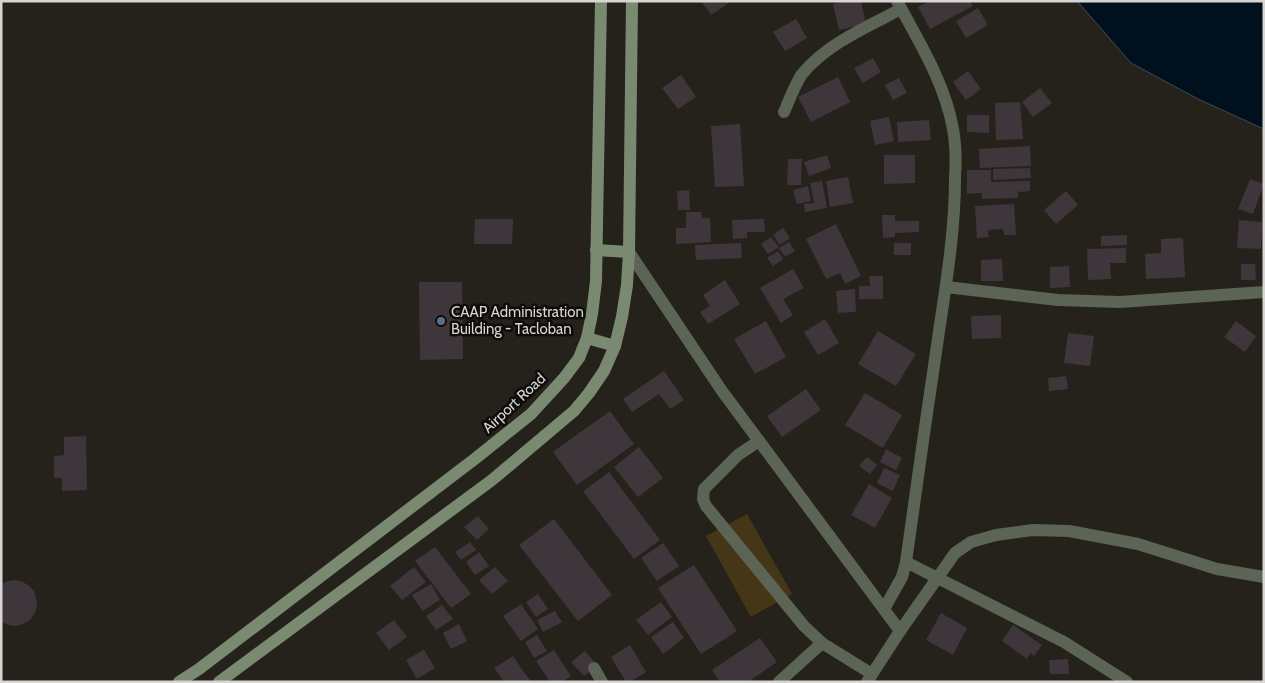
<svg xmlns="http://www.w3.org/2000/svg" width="1265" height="683" font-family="Cabin,sans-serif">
<rect width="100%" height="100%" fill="#25221b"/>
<path fill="#453617" d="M747,514L792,594L751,617L706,536Z"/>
<path fill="#00101c" stroke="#414b53" d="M1077,1H1264V129L1200,100L1131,63Z"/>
<g fill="#3e363a">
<path d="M701,1H732L711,15Z"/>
<path d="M844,1H861L866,24L839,30L833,4Z"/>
<path d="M929,1H970L973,6L930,29L918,7Z"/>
<path d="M978,8L988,25L966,38L956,21Z"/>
<path d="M796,19L807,38L785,51L773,32Z"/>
<path d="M873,58L881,72L863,83L854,68Z"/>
<path d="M968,71L981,89L966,100L953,82Z"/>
<path d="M681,75L696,97L678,109L662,88Z"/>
<path d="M838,77L850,102L811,122L798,97Z"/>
<path d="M899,78L907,93L893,100L885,85Z"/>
<path d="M1040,88L1052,103L1033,117L1022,102Z"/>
<path d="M1020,102L1023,139L996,140L995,103Z"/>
<path d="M967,115H989V133L967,132Z"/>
<path d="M889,117L894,141L875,145L870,121Z"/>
<path d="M929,120L931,140L898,142L897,122Z"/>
<path d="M740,124L744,186L715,187L711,126Z"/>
<path d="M1030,146L1031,166L980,168L979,149Z"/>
<path d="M827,155L831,168L809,176L804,162Z"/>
<path d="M884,155H915V183L884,184Z"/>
<path d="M788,159H802L801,185H787Z"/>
<path d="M1030,168L1031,178L993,180V169Z"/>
<path d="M967,170H991V182L1030,181V191L1018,192V198L982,199V193L967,194Z"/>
<path d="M848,177L853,203L830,207L826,181Z"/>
<path d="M1250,179L1264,184L1253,214L1238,209Z"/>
<path d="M822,181L827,208L805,212L804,204L814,203L810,183Z"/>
<path d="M808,186L811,201L797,204L793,190Z"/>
<path d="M689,190L690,210H678L677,191Z"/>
<path d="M1066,191L1078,205L1056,224L1044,210Z"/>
<path d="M1014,204L1016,235H1004L1003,229L988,230L989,237L977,238L975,206Z"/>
<path d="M686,212H701L702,218H710L711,242L676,244V228H686Z"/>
<path d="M882,215H895V221H919V232L895,233V237L883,238Z"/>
<path d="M475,219H513L512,244H474Z"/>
<path d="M764,219L765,232H747V238L733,239L732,220Z"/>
<path d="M1239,220L1262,222L1261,249L1237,248Z"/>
<path d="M836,224L861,276L845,284L840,273L826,279L806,239Z"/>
<path d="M783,228L790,238L780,245L773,235Z"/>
<path d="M1127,235V245L1101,246V236Z"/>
<path d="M771,237L779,247L768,254L761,244Z"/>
<path d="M1183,238L1185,277L1146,279L1145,254L1161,253V239Z"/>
<path d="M789,242L795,251L785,257L779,248Z"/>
<path d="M741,243L742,258L696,260L695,245Z"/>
<rect x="894" y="243" width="17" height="12"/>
<path d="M1126,248V263H1110L1111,279L1088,280L1087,249Z"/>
<path d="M778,251L783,259L773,266L767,258Z"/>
<path d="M1002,259L1003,281H981V260Z"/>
<path d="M1241,264H1255L1256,280H1241Z"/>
<path d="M1069,266L1070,287L1050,288V267Z"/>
<path d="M793,269L804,288L783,299L793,315L781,323L760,288Z"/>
<path d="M869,276H883V299H859V286H870Z"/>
<path d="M725,280L740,304L708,324L700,312L710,306L703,295Z"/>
<path d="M419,282H462L463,359L420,360Z"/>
<path d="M855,289L856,312L838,313L836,291Z"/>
<path d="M1001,315V338L972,339L971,316Z"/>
<path d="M825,319L839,343L818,355L804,332Z"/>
<path d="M766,321L786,357L755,374L734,339Z"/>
<path d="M1236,321L1256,336L1245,352L1224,337Z"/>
<path d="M878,331L916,354L896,386L858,364Z"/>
<path d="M1068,333L1094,336L1090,366L1064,363Z"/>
<path d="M664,371L684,400L670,409L659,394L632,412L623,399Z"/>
<path d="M1066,376L1068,389L1049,391L1048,378Z"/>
<path d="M806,389L821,410L782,437L767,416Z"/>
<path d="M865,393L902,415L883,448L845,425Z"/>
<path d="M610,411L634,444L577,485L553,452Z"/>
<path d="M86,436L87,490L62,491V478H54V456L64,455V437Z"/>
<path d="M639,447L663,478L638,497L614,467Z"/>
<path d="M886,449L902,458L896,470L880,462Z"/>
<path d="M867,457L877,465L870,474L859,466Z"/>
<path d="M884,468L900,475L893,491L877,483Z"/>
<path d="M609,472L660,540L634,559L583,491Z"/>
<path d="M869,484L892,498L875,528L851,515Z"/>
<path d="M478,516L489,529L477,540L464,527Z"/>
<path d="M554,519L612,595L578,621L519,545Z"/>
<path d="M470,542L476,550L461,560L455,552Z"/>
<path d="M663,543L679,566L657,581L641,558Z"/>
<path d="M435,547L471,594L451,608L415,561Z"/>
<path d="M479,552L489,566L475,575L466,562Z"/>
<path d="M694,565L737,631L701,654L658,588Z"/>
<path d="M414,567L426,582L402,600L390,586Z"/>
<path d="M495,567L508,581L492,594L479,580Z"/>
<path d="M15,580L23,582L29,586L34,591L36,598L37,606L35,613L30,620L23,624L16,626L8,625L1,622V584L8,581Z"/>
<path d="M431,584L440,600L422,611L412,595Z"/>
<path d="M538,594L548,609L536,617L526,602Z"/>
<path d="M661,602L672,617L648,635L636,620Z"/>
<path d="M521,604L538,629L521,641L503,616Z"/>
<path d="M442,605L453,619L436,630L426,616Z"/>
<path d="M555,611L562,622L543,632L537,620Z"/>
<path d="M941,613L967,628L953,655L926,640Z"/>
<path d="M394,620L407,637L389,650L376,633Z"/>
<path d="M673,622L684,638L663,654L651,637Z"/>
<path d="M459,624L467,641L451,649L443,633Z"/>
<path d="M1013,625L1042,645L1034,656L1030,653L1027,659L1002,641Z"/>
<path d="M537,635L547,651L534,658L525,642Z"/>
<path d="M760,638L777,662L748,682H720L712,670Z"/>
<path d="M630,645L646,672L630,682H626L611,657Z"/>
<path d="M424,650L435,668L417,679L406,660Z"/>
<path d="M554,650L571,676L562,682H550L536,661Z"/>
<path d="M585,651L597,665L584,676L571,662Z"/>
<path d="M513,656L523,671L532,682H504L494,668Z"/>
<path d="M1068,659L1069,674H1050L1049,660Z"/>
</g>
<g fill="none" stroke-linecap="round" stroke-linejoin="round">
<g stroke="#5b6455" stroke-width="12">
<path d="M784,112C789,101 795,84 802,74C828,43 867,27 901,9"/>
<path d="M759,441L738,455L704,489L703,499L706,506L804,626L822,643L872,674"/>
<path d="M906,562L1064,642L1127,682"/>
<path d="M900,631L955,553L971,542L996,535L1033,530L1069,531L1138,544L1217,569L1264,577"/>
<path d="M779,682L822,643"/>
</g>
<g stroke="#5b6455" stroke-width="12">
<path d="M629,252L722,391L900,631L867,682"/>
<path d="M946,287L1058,300L1120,302L1264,292"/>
<path d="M884,609L902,577L906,562C917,481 929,399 941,318C948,272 955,225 955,178C956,162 956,145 953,129C945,83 919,42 897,1"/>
<path d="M594,668L602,682"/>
</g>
<g stroke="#7a8a71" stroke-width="12">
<path d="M596,250L629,252"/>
<path d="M587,338L615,346"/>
<path d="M179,682L199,669L476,458L531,414L564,378L579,358L587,338L592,314L596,281L601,1"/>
<path d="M219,682L492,480L574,411L589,393L604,371L615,346L622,317L627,285L629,252L632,1"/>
</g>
</g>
<circle fill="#5c6f8a" stroke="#0d0c09" stroke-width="2" cx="441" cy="321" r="5"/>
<g text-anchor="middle" stroke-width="5" stroke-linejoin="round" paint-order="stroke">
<g font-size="15" fill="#d8d6d2" stroke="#0d0c09" text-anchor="start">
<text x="451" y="317">CAAP Administration<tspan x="451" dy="17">Building - Tacloban</tspan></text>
</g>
<g font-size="15" fill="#d8d6d2" stroke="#0d0c09">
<text transform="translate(514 403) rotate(-43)" y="5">Airport Road</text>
</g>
</g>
<rect width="1265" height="683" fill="none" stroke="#d8d6d2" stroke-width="5"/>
</svg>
